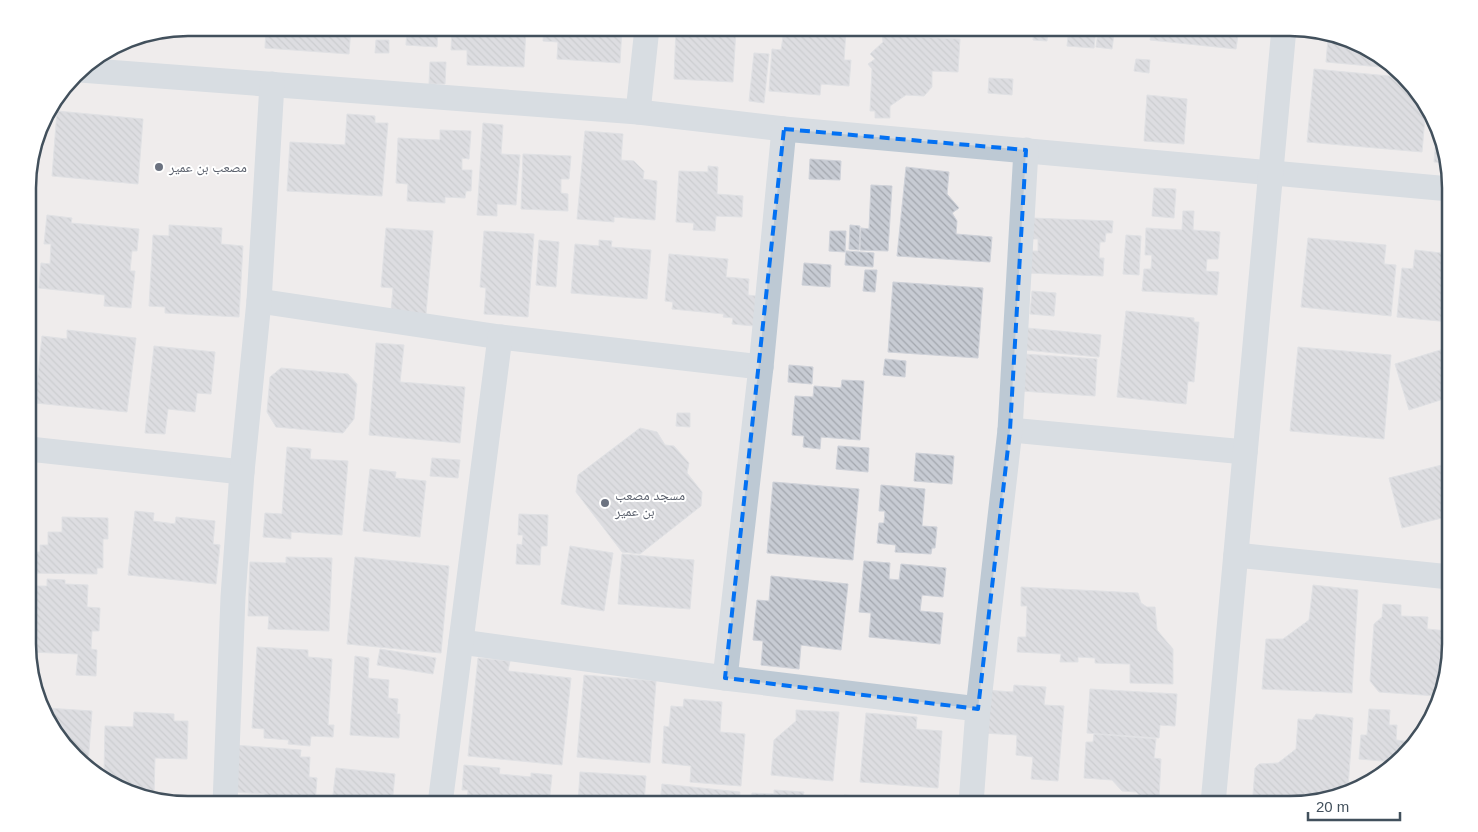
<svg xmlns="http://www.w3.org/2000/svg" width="1478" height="832" font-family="Arial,'Noto Naskh Arabic',sans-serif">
<defs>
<pattern id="building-back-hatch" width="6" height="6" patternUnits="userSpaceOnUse" patternTransform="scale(1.25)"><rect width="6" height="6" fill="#c7cbd3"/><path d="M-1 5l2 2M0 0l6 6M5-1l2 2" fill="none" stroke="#a3a7ae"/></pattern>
</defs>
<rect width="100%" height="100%" fill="#efecec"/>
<g fill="url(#building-back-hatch)" stroke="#cfd2d9">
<path d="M188,28H254V35L178,30Z"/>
<path d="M266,28H351L349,54L265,48Z"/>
<path d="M407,28H438L437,47L406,45Z"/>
<path d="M452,28H526L524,67L467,65V50H451Z"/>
<path d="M544,28H622L620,63L557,59L558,42L543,41Z"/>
<path d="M676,28H736L733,82L674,79Z"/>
<path d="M779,28L846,31L844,60H851L849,86L821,84L820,95L769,91L772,49L781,50L783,37L779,36Z"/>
<path d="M1034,28H1048L1047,41L1033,40Z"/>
<path d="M1069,28H1096L1094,48L1067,46Z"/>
<path d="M1152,28H1239L1236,49L1150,40Z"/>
<path d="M882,32H894L899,37L901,36L960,39L958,72L932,71V87L924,96L906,95L890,106V118H875V111H870L872,69L868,64L875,59L870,54L883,42Z"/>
<path d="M1098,32L1114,34L1112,49L1096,47Z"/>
<path d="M1328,38L1370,49L1391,68L1326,62Z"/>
<path d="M376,40H389V53H375Z"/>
<path d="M121,43L120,52L108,51Z"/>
<path d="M754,53L769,54L764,103L749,101Z"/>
<path d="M1136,59L1150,60L1149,73L1134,71Z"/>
<path d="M430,62H446L445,84H429Z"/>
<path d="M1314,69L1400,77L1424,99L1426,106L1422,152L1307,142Z"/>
<path d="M989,78L1013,79L1012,95L988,93Z"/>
<path d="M1147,95L1187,99L1184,144L1144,141Z"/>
<path d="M57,111L143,119L138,184L52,176Z"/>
<path d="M347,114L375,116V123H388L382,196L287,191L290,142L345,145Z"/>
<path d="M483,123L503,125L501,154L520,155L516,205L497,204V216L477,215Z"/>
<path d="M440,130L471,131L469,159L462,158V170H472L471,191H466L465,198L445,197V203L407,201L408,184L396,183L398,138L440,140Z"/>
<path d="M585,131L623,134L621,160L634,161L644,171L643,179L657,181L655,220L614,217V222L577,219Z"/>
<path d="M1436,137L1445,163L1434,162Z"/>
<path d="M523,154L571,156L569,179H561V193L568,194V211L521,209Z"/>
<path d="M810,159L841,161L840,180L809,179Z"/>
<path d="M708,166L718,167L717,194L743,196L742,217L716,216L715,231L693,230L694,223L676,222L679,171L708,172Z"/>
<path d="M906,167L949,172L947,194L959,208L952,213L957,221L956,234L992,237L990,262L897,256Z"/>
<path d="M871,185L892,186L888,251L860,250L861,228L869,229Z"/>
<path d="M1154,188L1176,189L1174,218L1152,216Z"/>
<path d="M1183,211H1194L1193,230L1220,232L1218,259H1207L1206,271L1219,272L1217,295L1142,291L1144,269H1151L1152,255H1145L1146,228L1182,230Z"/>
<path d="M47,215L72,218L71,223L139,229L137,251H132L130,271H135L131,308L104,306L105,295L39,288L41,263L50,264L51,244H44Z"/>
<path d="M1032,218L1113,221L1112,233H1106L1105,242H1100L1099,258H1104L1103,276L1028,273L1029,251H1038V239H1031Z"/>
<path d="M169,225L222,228L221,244L243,246L239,317L165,313V307L149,306L153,235L169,236Z"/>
<path d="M850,225L860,226L859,250L849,249Z"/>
<path d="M386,228L433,231L426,314L391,311L393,288L381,287Z"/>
<path d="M484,231L534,234L528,317L484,314L486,288L480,287Z"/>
<path d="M830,231H846L845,252L829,251Z"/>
<path d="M1126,235L1141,236L1139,275L1123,274Z"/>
<path d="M1308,238L1386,245L1384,264L1396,265L1391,316L1301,307Z"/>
<path d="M539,240L559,242L556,287L536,285Z"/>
<path d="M599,240L612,241L611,247L651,250L647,299L571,293L575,244L599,246Z"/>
<path d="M1415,250L1450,254V322L1397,317L1402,268L1413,269Z"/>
<path d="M846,251L874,253L873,267L845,265Z"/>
<path d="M669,254L728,259L726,277L749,279L748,295L756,296L754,326L732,324L733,318L723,317L724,314L672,309L673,302L665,301Z"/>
<path d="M804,263L831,265L830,287L802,285Z"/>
<path d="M865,270H877L875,292L863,291Z"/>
<path d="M893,282L983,288L978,358L888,352Z"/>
<path d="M1032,291L1056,293L1054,316L1030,314Z"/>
<path d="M1126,311L1194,318V322H1199L1194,382L1188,381L1186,404L1117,397Z"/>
<path d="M1027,328L1101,335L1099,357L1025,350Z"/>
<path d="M67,330L136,338L127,412L35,403L42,336L67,339Z"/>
<path d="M376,343L404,345L400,382L465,387L460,443L369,435Z"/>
<path d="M154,346L215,352L211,394L197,393L195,412L168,409L165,434L145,433Z"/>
<path d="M1298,347L1391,355L1384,439L1290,431Z"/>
<path d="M1450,347V397L1409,410L1395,364Z"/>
<path d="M1024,354L1097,359L1095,396L1021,391Z"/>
<path d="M885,359L906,361L905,377L883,375Z"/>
<path d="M789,365L813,367L812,384L788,382Z"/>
<path d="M281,368L348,374L357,384L354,419L343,433L276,427L267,412L270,377Z"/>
<path d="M842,380L864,381L860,440L821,437L820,449L803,447L804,436L792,435L795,396L813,397L814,386L841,388Z"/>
<path d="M677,413H690V427L676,426Z"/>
<path d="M640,428L657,432L665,445L674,446L689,463L687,473L702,492L701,506L640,554L622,552L576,492L578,475Z"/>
<path d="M838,446L869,448L868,472L836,469Z"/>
<path d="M287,447L311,449L310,459L348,461L342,535L291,532V539L263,537L265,513L282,514Z"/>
<path d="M916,453L954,456L952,484L914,481Z"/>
<path d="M432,458L460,460L458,478L430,476Z"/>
<path d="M1450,463V516L1402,528L1389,478Z"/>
<path d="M370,469L396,472L395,478L426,481L420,537L363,531Z"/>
<path d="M773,482L859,489L853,560L767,553Z"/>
<path d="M881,485L925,489L922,526L937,527L935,548H932L931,554L895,552L896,545L877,543L879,523H884L885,511H879Z"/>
<path d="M135,511L154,513L153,521L175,524L176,517L215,521L213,544L220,545L216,584L128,575Z"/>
<path d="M519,514L548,515L547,546H541L540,565L516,564L517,544L522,545L523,535H518Z"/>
<path d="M62,517L108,518V539H103V568H97V574L29,573V552H40V545H48V532H62Z"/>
<path d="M570,546L613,553L604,611L561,604Z"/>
<path d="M622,554L694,560L690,609L618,604Z"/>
<path d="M286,557L332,558L329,631L268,629L269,616H248L250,562L286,563Z"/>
<path d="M355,557L449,566L441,653L347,644Z"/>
<path d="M864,561L890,563L889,579L899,580L901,564L946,568L943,597L922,595L920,611L943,613L940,644L869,637L871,613L859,612Z"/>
<path d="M771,576L848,584L841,650L801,645L799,669L761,665L763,641L753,640L757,600L769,601Z"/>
<path d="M47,579L65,580V584L88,585L87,607L100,608L99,631H92L91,649L97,650L96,676L76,675L78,654L29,652V586H47Z"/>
<path d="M1313,585L1358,590L1352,693L1262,689L1266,639H1283L1309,620Z"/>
<path d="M1021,587L1138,593L1141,603L1147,607H1155L1157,630L1173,649V684L1130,683V664L1095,663V658L1078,657V662H1060L1061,654L1017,652L1018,637H1026L1027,606H1021Z"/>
<path d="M1383,604L1401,605V616L1428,617L1427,629L1448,631L1450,654L1437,696L1379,692L1370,681L1374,624L1382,617Z"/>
<path d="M257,647L308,650V657L332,659L328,725H334L333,737L311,736L310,746L288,744L289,740L264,738V729L252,728Z"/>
<path d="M380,649L436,658L433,674L377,665Z"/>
<path d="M355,656L369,658L368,678L389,680L388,698L398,699L397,714H400L399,738L350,735Z"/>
<path d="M478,658L510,661L508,671L571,678L562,765L468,756Z"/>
<path d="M584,675L656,681L650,763L577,757Z"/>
<path d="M1014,685L1046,687L1044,705L1064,706L1058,781L1031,779L1033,757L1016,755L1017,735L982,733L985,690L1013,692Z"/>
<path d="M1090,689L1177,694L1175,726L1160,725L1159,738L1087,733Z"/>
<path d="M41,698H47V708L92,711L88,765L55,733Z"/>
<path d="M684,699L722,702L720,732L745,734L741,786L690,782L691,766L662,763L664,726L669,727L671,706L683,707Z"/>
<path d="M1369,709L1390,710L1389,725H1397L1396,740L1405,741L1404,751L1394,762L1359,759L1361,735H1367Z"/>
<path d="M796,710L839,712L833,781L771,775L774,740L796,721Z"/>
<path d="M134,712L174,714V721H188L187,759L155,758L154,795L108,783V772H104L105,726L133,727Z"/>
<path d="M866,713L917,717L916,729L942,731L938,788L860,782Z"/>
<path d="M1316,714L1353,718L1348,788L1300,804L1259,802L1253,795L1255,768L1259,764L1278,763L1296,749L1298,719L1312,720Z"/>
<path d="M1094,734L1156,739L1154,758L1161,759L1159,799H1144L1136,792L1122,791L1112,780L1084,778L1086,742H1093Z"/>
<path d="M234,745L301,750L300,757H310L309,777L317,778L315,804H265V794L231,792Z"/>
<path d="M464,765L500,768L499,774L531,777V773L552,775L549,804H467L468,790H462Z"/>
<path d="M336,768L395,774L392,804H332Z"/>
<path d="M580,772L646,776L644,804H578Z"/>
<path d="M662,784L740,792L739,804H660Z"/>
<path d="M774,790L804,792L803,796L829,798V804H751L752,793L774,794Z"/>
<path d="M844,795L866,797L865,804H869H843Z"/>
<path d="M233,799L262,801V804H233Z"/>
<path d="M897,801L926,804H897Z"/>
</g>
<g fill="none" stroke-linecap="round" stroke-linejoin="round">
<g stroke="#bdc9d4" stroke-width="25">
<path d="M80,70L638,112L784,129L1450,189"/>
<path d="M638,112L647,28"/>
<path d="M259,301L500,337L761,367"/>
<path d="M1010,430L1245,452"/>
<path d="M29,449L242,472"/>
<path d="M1236,555L1450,577"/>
<path d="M461,642L725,678L978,709"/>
<path d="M725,678L761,367L784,129"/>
<path d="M225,804L233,597L242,472L259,301L272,84"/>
<path d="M440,804L500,337"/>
<path d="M971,804L978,709L1010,430L1026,150"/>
<path d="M1213,804L1284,28"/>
</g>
</g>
<path d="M0 0H1478V832H0ZM784,129L1026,150L1010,430L978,709L725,678Z" fill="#efecec" fill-opacity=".55" fill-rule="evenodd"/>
<path fill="none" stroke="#0371f3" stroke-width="4" stroke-dasharray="10 6" stroke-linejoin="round" d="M784,129L1026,150L1010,430L978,709L725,678Z"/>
<g fill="#6b7280" stroke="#fff" stroke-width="2">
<circle cx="159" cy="167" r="5"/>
<circle cx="605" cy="503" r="5"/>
</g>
<g text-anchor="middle" stroke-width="4" stroke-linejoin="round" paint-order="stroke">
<g font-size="14" fill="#5b616d" stroke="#fff" text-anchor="start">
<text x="169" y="172">مصعب بن عمير</text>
<text x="615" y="500">مسجد مصعب<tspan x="615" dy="16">بن عمير</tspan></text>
</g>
</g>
<path d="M0 0H1478V832H0ZM188 36H1290A152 152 0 0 1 1442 188V644A152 152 0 0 1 1290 796H188A152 152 0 0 1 36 644V188A152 152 0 0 1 188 36Z" fill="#fff" fill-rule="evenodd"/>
<path fill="none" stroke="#42505c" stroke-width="2.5" d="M188 36H1290A152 152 0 0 1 1442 188V644A152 152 0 0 1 1290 796H188A152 152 0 0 1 36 644V188A152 152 0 0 1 188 36Z"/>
<path d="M1308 812v8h92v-8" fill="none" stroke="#42505c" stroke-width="2.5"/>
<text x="1316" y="812" font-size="15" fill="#42505c" stroke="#ffffff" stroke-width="4" paint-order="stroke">20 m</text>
</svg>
